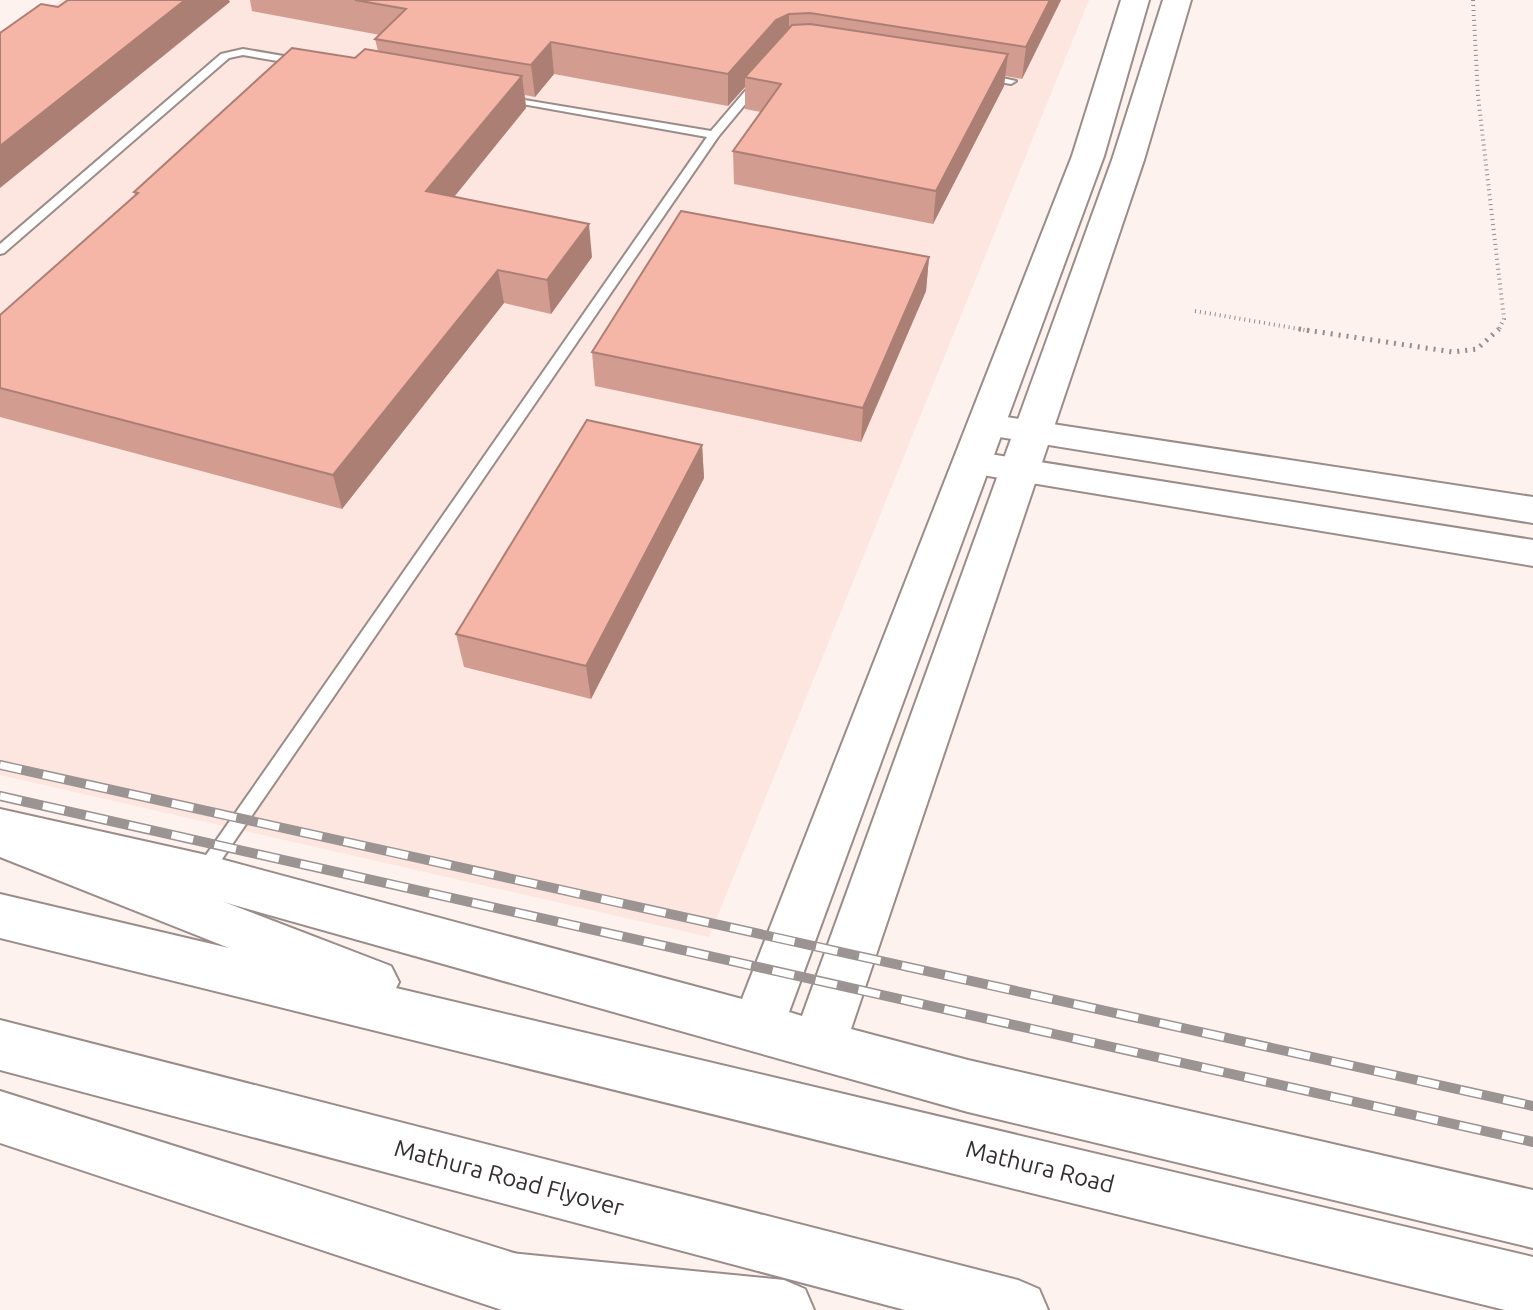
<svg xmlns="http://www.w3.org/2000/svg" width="1533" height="1310" font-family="Ubuntu,sans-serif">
<rect width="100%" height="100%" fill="#fef2ef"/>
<path fill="#fde5e0" d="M61,0H1089L709,937L0,775V45Z"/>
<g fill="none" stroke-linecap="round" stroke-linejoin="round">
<defs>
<g id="service">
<path d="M243,49L301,59L306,62L301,65L243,55L229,58L4,253L0,254V244L221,54Z"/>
<path d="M984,74L1016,81L1011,84L980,79L979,77Z"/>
<path d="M753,82L762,84L718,137L209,878L203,881L197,878L194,873L197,868L707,137L505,101L501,100V96L711,131Z"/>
</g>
<g id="tertiary">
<path d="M986,414L1533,497V523L974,433L969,425L974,417Z"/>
<path d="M971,451L1533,540V566L958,471L953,463L958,455Z"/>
</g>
<g id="secondary">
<path d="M1121,0H1149L1104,156L789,1012L802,1016L1112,160L1163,0H1191L1144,160L851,1029L968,1060L1533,1190V1248L968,1112L202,896L0,849V809L202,854L742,999L1072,156Z"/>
<path d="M0,1091L628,1289L637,1310H502L0,1143Z"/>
</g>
<g id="trunk">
<path d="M0,816L391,966L399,982L396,988L1533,1257V1310H1505L0,938V894L229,948L0,857Z"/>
<path d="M0,1020L1018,1280L1039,1289L1048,1310H905L0,1070Z"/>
<path d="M510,1253L784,1280L805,1289L814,1310H503L489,1304L480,1283L489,1262Z"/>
</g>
</defs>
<use href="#service" stroke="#998c89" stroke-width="4"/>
<use href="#tertiary" stroke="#998c89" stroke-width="4"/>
<use href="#secondary" stroke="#998c89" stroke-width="4"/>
<use href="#trunk" stroke="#998c89" stroke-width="4"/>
<g stroke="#958d8b" stroke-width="4" stroke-dasharray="1 4" stroke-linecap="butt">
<path d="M1473,0L1478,96L1504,319L1498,331"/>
<path d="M1195,311L1311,331"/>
</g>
<path stroke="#958d8b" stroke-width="5" stroke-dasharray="2 6" stroke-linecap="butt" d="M1299,329L1453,352L1477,349L1499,329"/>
<use href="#service" fill="#fff" fill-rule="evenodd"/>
<use href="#tertiary" fill="#fff" fill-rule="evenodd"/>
<use href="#secondary" fill="#fff" fill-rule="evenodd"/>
<use href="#trunk" fill="#fff" fill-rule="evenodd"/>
<defs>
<g id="rail">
<path d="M0,765L1533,1106"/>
<path d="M0,796L1533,1142"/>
</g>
</defs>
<use href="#rail" stroke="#9c9492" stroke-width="10"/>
<use href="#rail" stroke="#fff" stroke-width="7" stroke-dasharray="22" stroke-linecap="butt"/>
</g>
<g fill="#d39c90">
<path d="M250,0H1061L1022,79L1005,76L1004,86L933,224L734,184L733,151L761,112L745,109V87L728,106L554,74L535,97L525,95L526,108L454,197L592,257L551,314L504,303L342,509L0,417V315L135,196L134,192L355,58L378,51L375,39L380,35L252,11Z"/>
<path d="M929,257L926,291L861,442L595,386L592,352Z"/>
<path d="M702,445L704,478L591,699L464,667L456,634Z"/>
</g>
<g fill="#ac7f75">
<path d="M185,0H229L230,2L0,188V146Z"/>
<path d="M1050,0H1061L1022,79L1026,47Z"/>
<path d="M789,14V45L745,77V87L728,106V74L776,20Z"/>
<path d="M551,42L554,74L535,97L531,65Z"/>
<path d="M1008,54L1004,86L933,224L936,191Z"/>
<path d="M522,76L526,108L432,224L426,191Z"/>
<path d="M589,224L592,257L551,314L547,280Z"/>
<path d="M929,257L926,291L861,442L863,408Z"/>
<path d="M498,270L504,303L342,509L333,475Z"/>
<path d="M702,445L704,478L591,699L586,666Z"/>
</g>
<g fill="#f5b5a7" stroke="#ac7f75" stroke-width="2">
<path d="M68,0H185L0,146V33L41,4L58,7Z"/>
<path d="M355,0H1050L1026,47L810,13L789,14L776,20L728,74L551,42L531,65L375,39L406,9Z"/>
<path d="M810,24L1008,54L936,191L733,151L781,84L745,77L792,25Z"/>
<path d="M292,48L355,58L365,49L522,76L426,191L589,224L547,280L498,270L333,475L0,388V315L138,193L134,192Z"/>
<path d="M681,211L929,257L863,408L592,352Z"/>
<path d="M587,420L702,445L586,666L456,634Z"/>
</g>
<g text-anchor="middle" stroke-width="8" stroke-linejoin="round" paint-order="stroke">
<g font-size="24" fill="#35302f" stroke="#fff">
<text transform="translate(1040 1167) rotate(14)" y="8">Mathura Road</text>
<text transform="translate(509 1178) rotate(15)" y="8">Mathura Road Flyover</text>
</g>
</g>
</svg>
